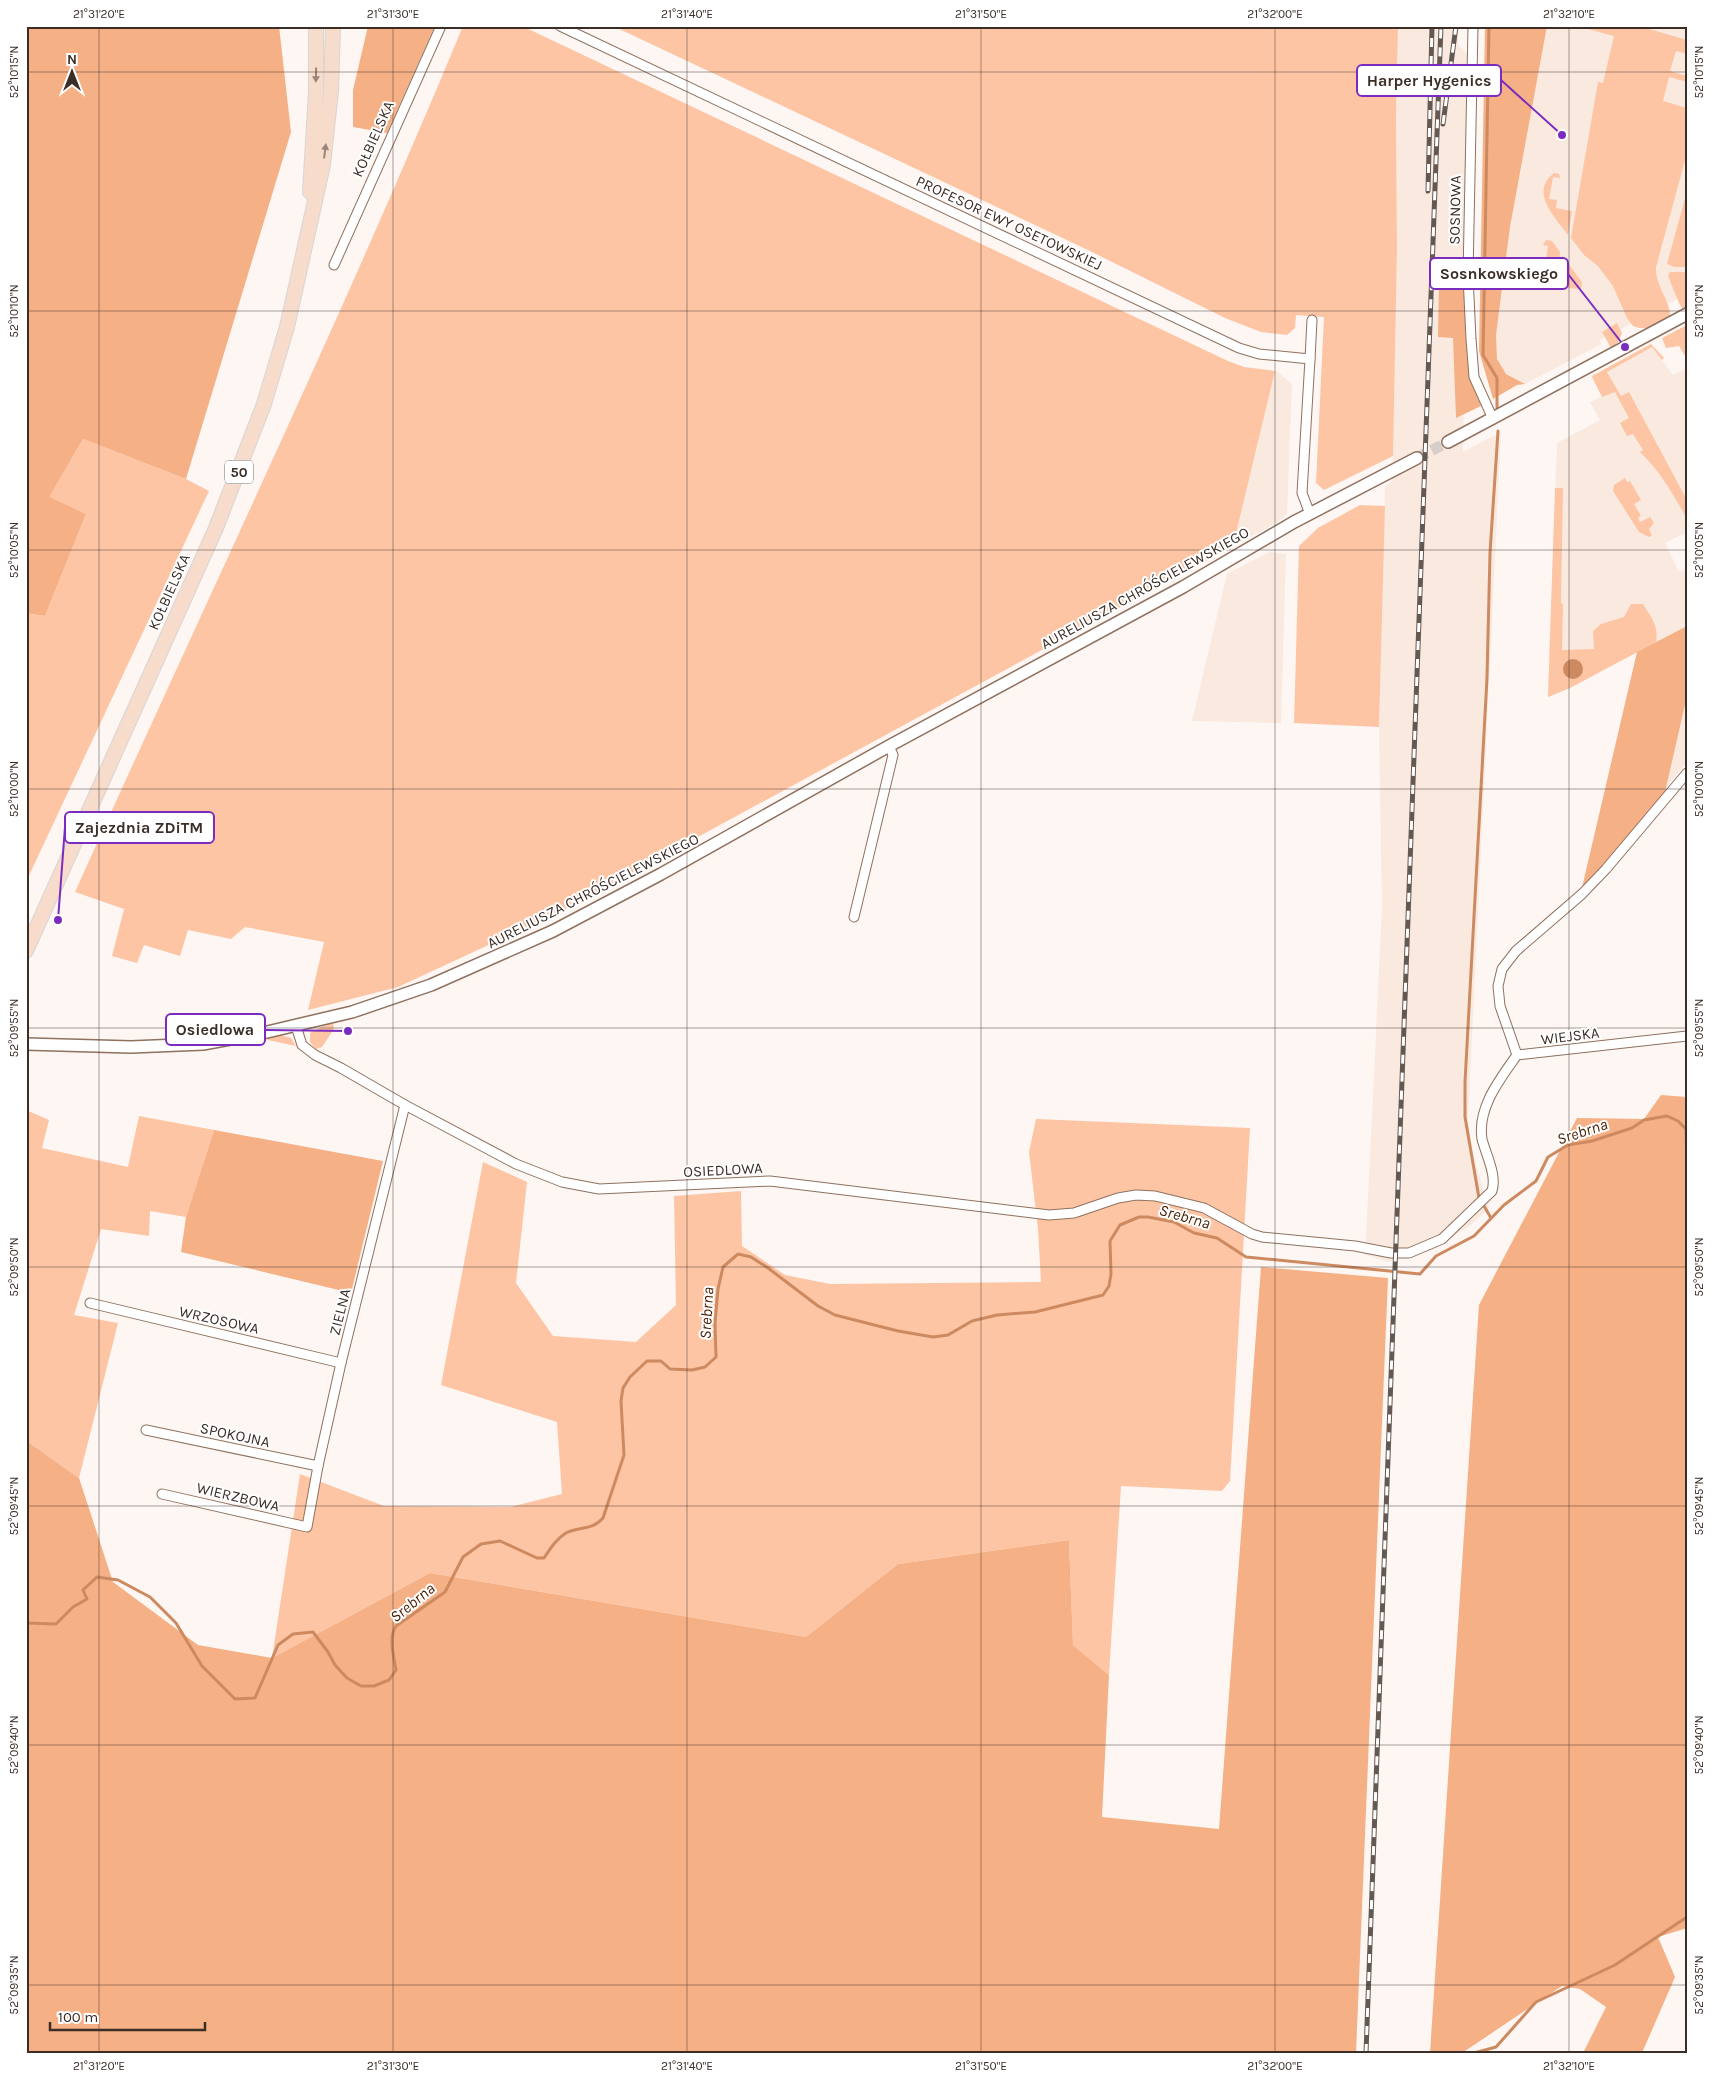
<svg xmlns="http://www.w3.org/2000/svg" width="1713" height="2079" font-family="Karla,sans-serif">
<rect width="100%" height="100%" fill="#fdf6f2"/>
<g fill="#f9e9df">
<path d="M1398,26H1459L1458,44L1468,55L1463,452L1501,432L1468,1120L1473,1156L1489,1208L1472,1224L1434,1249L1388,1262L1363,1254L1366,1241L1382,908L1379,727L1385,486L1392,482L1393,456L1397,250L1396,117Z"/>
<path d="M1547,26H1687V298L1681,297L1662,307L1600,340L1601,344L1525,384L1506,374L1497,359L1496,335L1510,227Z"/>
<path d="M1652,347L1673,375L1687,368V532L1665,543L1679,572L1687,568V626L1570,688L1548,697L1557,443L1600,420L1590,402L1617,390L1607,372Z"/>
<path d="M1275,371L1278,372L1292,384L1287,514L1278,522L1233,546Z"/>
<path d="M1270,552L1286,554L1281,723L1192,721L1227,574Z"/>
<path d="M1687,696V761L1666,788V784Z"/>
</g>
<g fill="#fdc5a4">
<path d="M463,26H522L1228,361L1244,367L1275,371L1233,546L562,911L398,987L308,1010L324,942L245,927L231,939L188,930L180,956L144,945L137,963L112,956L124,909L75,892C205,603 342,318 463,26Z"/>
<path d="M613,26H1398L1396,117L1397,250L1393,456L1324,490L1316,483L1324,317L1296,315L1295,328L1287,335L1261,332L1225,318L1090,251Z"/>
<path d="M1588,26H1639L1687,40V54L1676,51L1670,71L1687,76V82L1669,77L1663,101L1687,108V153L1656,267C1655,286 1671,301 1670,317L1647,328H1639L1633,326L1627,318L1613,286L1598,266L1584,255L1571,238L1598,82L1603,83L1614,36L1588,29Z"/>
<path d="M1554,173L1559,174L1560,178L1553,177L1549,199L1557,200L1556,208L1572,211L1568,235C1555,217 1529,192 1554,173Z"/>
<path d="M1687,191V267H1674L1667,264Z"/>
<path d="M1546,240L1552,241L1560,252L1559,263L1546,261L1548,246L1543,245Z"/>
<path d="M1562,255L1582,282L1581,289L1568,288L1569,272L1562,271Z"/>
<path d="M1670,272H1687V308L1683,310L1679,303L1668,276Z"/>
<path d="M1617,323L1622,333L1618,342L1611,348L1602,332Z"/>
<path d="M1687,325V359L1679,346L1666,348L1662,338Z"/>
<path d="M1651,344L1664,358L1662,360L1652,347L1607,372L1621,396L1629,392L1687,500V519C1673,494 1660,471 1640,452L1643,450L1633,434L1627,436L1620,423L1629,418L1615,392L1602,397L1593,379L1592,376Z"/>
<path d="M83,439L186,479L209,491L26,882V613L45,616L86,514L48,498Z"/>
<path d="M1625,478L1627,482L1630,481L1641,500L1634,504L1641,516L1638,518L1640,522L1650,517L1654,523L1649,529L1652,535L1649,537L1639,532L1613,491L1614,485Z"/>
<path d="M1555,488H1563L1561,603L1563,604L1562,650L1594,649L1593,631L1601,624L1624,617L1631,604H1643C1651,617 1659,626 1656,642L1570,688L1548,697Z"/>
<path d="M1360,505L1385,506L1379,727L1294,723L1299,546L1318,528Z"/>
<path d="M329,1023H333L334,1029L322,1047L316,1049L310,1042V1033Z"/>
<path d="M281,1035L291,1038L296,1046L268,1040L267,1038Z"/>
<path d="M26,1110L49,1120L42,1148L128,1167L139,1116L214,1130L186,1217L150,1211L149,1236L101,1229L74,1315L118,1323L79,1478L28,1442L26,1450Z"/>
<path d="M1036,1119L1250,1128L1230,1481L1222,1491L1121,1486L1109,1675L1073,1645L1069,1540L898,1564L806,1637L430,1573L272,1658L300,1474L384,1506L510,1507L562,1494L557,1422L441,1385L483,1162L527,1182L516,1283L553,1336L636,1342L676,1305L674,1196L741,1191L742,1246L785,1275L830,1284L1041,1282L1038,1229L1029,1152Z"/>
</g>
<g fill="#f6b085">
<path d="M26,26H279L291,132L186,479L83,439L49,497L86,514L45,616L26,613Z"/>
<path d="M368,26H435L387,133L353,127V90Z"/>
<path d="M1485,26H1547L1510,227L1496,335L1497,359L1506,374L1525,384L1517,385L1493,399L1479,351Z"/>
<path d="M1465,281L1470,378L1481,406L1456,418L1453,338L1438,337L1439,282Z"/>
<path d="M1687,626V696L1665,792L1581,892L1637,652Z"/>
<path d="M1661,1095L1687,1097V1928L1658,1937L1675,1977L1642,2053H1583L1606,2007L1580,1989L1562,1986L1462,2053H1430L1479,1305L1577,1118L1644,1119Z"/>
<path d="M214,1130L383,1161L351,1293L181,1252L186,1217Z"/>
<path d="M1261,1267L1388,1278L1356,2053H26V1450L28,1442L79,1478L113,1582L198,1645L272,1658L430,1573L806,1637L898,1564L1069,1540L1073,1645L1109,1675L1102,1817L1219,1829Z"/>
</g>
<circle fill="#cd8a61" cx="1573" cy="669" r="10"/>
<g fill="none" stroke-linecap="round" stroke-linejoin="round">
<g stroke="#cd8a61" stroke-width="3">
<path d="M1489,26L1483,355L1497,378V407"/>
<path d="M1479,1198L1465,1117V1082L1487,678L1490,553L1498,431"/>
<path d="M1484,1206L1491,1218"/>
<path d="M26,1623L56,1624L73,1607L87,1599L83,1590L97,1577L118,1580L150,1597L176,1623L202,1666L235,1699L255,1698L278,1645L293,1634L313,1632L328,1652L335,1665L347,1678L361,1686H374L389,1680L396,1670C394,1657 388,1638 396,1626L445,1592L463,1557L481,1544L500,1541L537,1558H544C550,1549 556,1539 566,1533C579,1526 592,1531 603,1518L624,1455L621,1401L623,1388L630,1377L647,1361H661L670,1369L692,1370L705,1367L716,1357L715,1323L718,1289L723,1267L738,1254L751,1257L768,1268L818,1306L835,1315L898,1331L933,1337L948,1335L972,1321L997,1315L1035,1312L1103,1295L1109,1286L1111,1274L1110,1241L1120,1225L1139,1217H1148L1174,1222L1194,1233L1217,1238L1246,1257L1420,1274L1436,1256L1474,1236L1504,1205L1536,1181L1548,1157L1568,1145L1592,1141L1632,1128L1644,1120L1667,1116L1678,1121L1686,1129L1687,1162"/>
<path d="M1474,2053L1496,2047L1536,2002L1615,1965L1687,1917"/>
</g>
<path stroke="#d6cec9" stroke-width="11" stroke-dasharray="11 5.5" stroke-linecap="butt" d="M1417,458L1448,442"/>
<defs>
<g id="minor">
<path d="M560,26L1239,348L1259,354L1310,359L1302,493L1310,514"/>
<path d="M1473,26L1468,276L1471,339L1474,377L1493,419"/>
<path d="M334,265L441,26"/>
<path d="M1310,359L1312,320"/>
<path d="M854,917L893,755L889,746"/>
<path d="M296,1026L302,1045L315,1055L341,1068L405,1105L516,1164L562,1182L599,1189L770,1181L1049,1215L1074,1213L1118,1198L1136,1195L1155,1196L1204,1208L1252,1234L1262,1237L1355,1246L1391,1253H1409L1442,1239L1492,1191C1497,1175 1486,1155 1482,1139C1477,1108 1500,1079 1517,1055L1687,1036"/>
<path d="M1517,1055L1500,1006L1498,986L1502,969L1516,951L1582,894L1606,869L1687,773"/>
<path d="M90,1303L341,1363"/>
<path d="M146,1430L318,1466"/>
<path d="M162,1494L307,1527L318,1466L341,1363L405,1105"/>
</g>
<g id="tertiary">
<path d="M1448,442L1687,314"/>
<path d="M26,1044L131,1047L203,1044L263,1033L352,1012L431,985L553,931L661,874L889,746L1183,587L1294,522L1417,458"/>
</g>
<g id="primary">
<path d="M310,192L316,92V26"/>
<path d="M26,951L216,528L264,404L287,327L323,165L331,91L333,26"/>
</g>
</defs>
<use href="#minor" stroke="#8f715f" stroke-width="11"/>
<use href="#tertiary" stroke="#8f715f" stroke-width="14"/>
<use href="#primary" stroke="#d8d5d4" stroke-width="16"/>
<use href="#minor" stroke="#fff" stroke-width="9"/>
<use href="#tertiary" stroke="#fff" stroke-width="11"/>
<use href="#primary" stroke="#f8dccb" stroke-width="14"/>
<defs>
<g id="rail">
<path d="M1443,124L1456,26"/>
<path d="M1428,191L1432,26"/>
<path d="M1366,2053L1441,26"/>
</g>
</defs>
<use href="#rail" stroke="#645952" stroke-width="5"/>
<use href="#rail" stroke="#fff" stroke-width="3" stroke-dasharray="9" stroke-linecap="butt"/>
</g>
<defs><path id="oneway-solid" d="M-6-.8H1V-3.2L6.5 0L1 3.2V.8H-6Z" transform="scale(1.25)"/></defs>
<g fill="#9a8579">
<use href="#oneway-solid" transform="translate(316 75) rotate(91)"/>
<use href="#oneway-solid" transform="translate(325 151) rotate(-83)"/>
</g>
<path fill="none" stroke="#3b2e27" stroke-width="1" stroke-opacity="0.45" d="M99,26V2053M393,26V2053M687,26V2053M981,26V2053M1275,26V2053M1569,26V2053M26,72H1687M26,311H1687M26,550H1687M26,789H1687M26,1028H1687M26,1267H1687M26,1506H1687M26,1745H1687M26,1985H1687"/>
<g text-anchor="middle" stroke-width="4" stroke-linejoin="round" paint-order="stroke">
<rect fill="#fff" stroke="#766d68" stroke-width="1" x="225" y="460.5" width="28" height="23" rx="4"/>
<g font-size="14" font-weight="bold" fill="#3b2e27">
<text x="239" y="477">50</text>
</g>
<g font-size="15" fill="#3b2e27" stroke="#fff">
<text transform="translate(373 139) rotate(-66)" y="5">KOŁBIELSKA</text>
<text transform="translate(1455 210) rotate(-89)" y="5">SOSNOWA</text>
<text transform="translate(1009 223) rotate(25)" y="5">PROFESOR EWY OSETOWSKIEJ</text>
<text transform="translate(1145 588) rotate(-29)" y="5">AURELIUSZA CHRÓŚCIELEWSKIEGO</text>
<text transform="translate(169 592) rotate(-66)" y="5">KOŁBIELSKA</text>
<text transform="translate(593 891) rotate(-27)" y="5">AURELIUSZA CHRÓŚCIELEWSKIEGO</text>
<text transform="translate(1570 1036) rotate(-7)" y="5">WIEJSKA</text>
<text transform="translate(723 1170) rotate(-3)" y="5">OSIEDLOWA</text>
<text transform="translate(340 1312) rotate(-76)" y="5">ZIELNA</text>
<text transform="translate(219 1320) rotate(13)" y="5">WRZOSOWA</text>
<text transform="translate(235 1435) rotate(12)" y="5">SPOKOJNA</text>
<text transform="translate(238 1497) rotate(13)" y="5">WIERZBOWA</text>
</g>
<g font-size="16" font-style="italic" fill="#481d00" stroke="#fff">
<text transform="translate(1582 1131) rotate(-18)" y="6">Srebrna</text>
<text transform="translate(1185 1216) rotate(16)" y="6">Srebrna</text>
<text transform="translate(706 1313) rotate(-87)" y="6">Srebrna</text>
<text transform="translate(412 1602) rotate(-39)" y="6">Srebrna</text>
</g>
</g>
<path fill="none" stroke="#7b2cbf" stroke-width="2" d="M1562 135L1501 80M1625 347L1568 274M58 920L65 827M348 1031L265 1030"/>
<g fill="#7b2cbf" stroke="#fff" stroke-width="2">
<circle cx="1562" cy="135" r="5"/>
<circle cx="1625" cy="347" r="5"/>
<circle cx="58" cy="920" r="5"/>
<circle cx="348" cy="1031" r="5"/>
</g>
<g fill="#fff" stroke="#7b2cbf" stroke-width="2">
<rect x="1357" y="65" width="144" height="31" rx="5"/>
<rect x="1430" y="258" width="138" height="31" rx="5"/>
<rect x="65" y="812" width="149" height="31" rx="5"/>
<rect x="166" y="1014" width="99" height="31" rx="5"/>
</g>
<g font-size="16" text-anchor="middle" font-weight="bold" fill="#3b2e27">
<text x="1429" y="86">Harper Hygenics</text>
<text x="1499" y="279">Sosnkowskiego</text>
<text x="139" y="833">Zajezdnia ZDiTM</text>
<text x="215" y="1035">Osiedlowa</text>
</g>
<rect width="1713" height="2079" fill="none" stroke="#ffffff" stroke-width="55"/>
<g transform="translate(72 72)" stroke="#ffffff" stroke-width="4" paint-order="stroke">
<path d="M0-4L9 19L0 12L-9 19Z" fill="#3b2e27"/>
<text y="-8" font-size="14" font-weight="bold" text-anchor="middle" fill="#3b2e27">N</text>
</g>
<path d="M50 2022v8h155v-8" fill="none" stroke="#3b2e27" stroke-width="2.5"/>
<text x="58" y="2022" font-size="15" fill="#3b2e27" stroke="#ffffff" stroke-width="4" paint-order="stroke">100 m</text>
<rect x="28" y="28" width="1658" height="2024" fill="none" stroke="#3b2e27" stroke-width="2"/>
<g font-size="12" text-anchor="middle" fill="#3b2e27">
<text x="99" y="18">21°31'20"E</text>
<text x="393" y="18">21°31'30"E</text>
<text x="687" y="18">21°31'40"E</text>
<text x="981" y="18">21°31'50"E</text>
<text x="1275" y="18">21°32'00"E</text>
<text x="1569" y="18">21°32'10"E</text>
<text transform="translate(14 72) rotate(-90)" y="4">52°10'15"N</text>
<text transform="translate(1699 72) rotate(-90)" y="4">52°10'15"N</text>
<text transform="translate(14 311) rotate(-90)" y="4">52°10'10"N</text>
<text transform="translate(1699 311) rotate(-90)" y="4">52°10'10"N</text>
<text transform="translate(14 550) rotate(-90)" y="4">52°10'05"N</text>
<text transform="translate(1699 550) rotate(-90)" y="4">52°10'05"N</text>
<text transform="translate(14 789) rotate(-90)" y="4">52°10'00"N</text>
<text transform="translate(1699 789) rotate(-90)" y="4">52°10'00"N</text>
<text transform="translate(14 1028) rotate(-90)" y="4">52°09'55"N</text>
<text transform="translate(1699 1028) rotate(-90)" y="4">52°09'55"N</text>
<text transform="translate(14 1267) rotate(-90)" y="4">52°09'50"N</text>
<text transform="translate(1699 1267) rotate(-90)" y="4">52°09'50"N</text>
<text transform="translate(14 1506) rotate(-90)" y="4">52°09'45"N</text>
<text transform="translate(1699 1506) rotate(-90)" y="4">52°09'45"N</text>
<text transform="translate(14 1745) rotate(-90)" y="4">52°09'40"N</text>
<text transform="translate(1699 1745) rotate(-90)" y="4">52°09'40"N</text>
<text transform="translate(14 1985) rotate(-90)" y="4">52°09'35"N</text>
<text transform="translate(1699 1985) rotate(-90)" y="4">52°09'35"N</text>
<text x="99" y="2070">21°31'20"E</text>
<text x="393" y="2070">21°31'30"E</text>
<text x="687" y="2070">21°31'40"E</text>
<text x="981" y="2070">21°31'50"E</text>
<text x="1275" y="2070">21°32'00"E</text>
<text x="1569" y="2070">21°32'10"E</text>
</g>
</svg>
